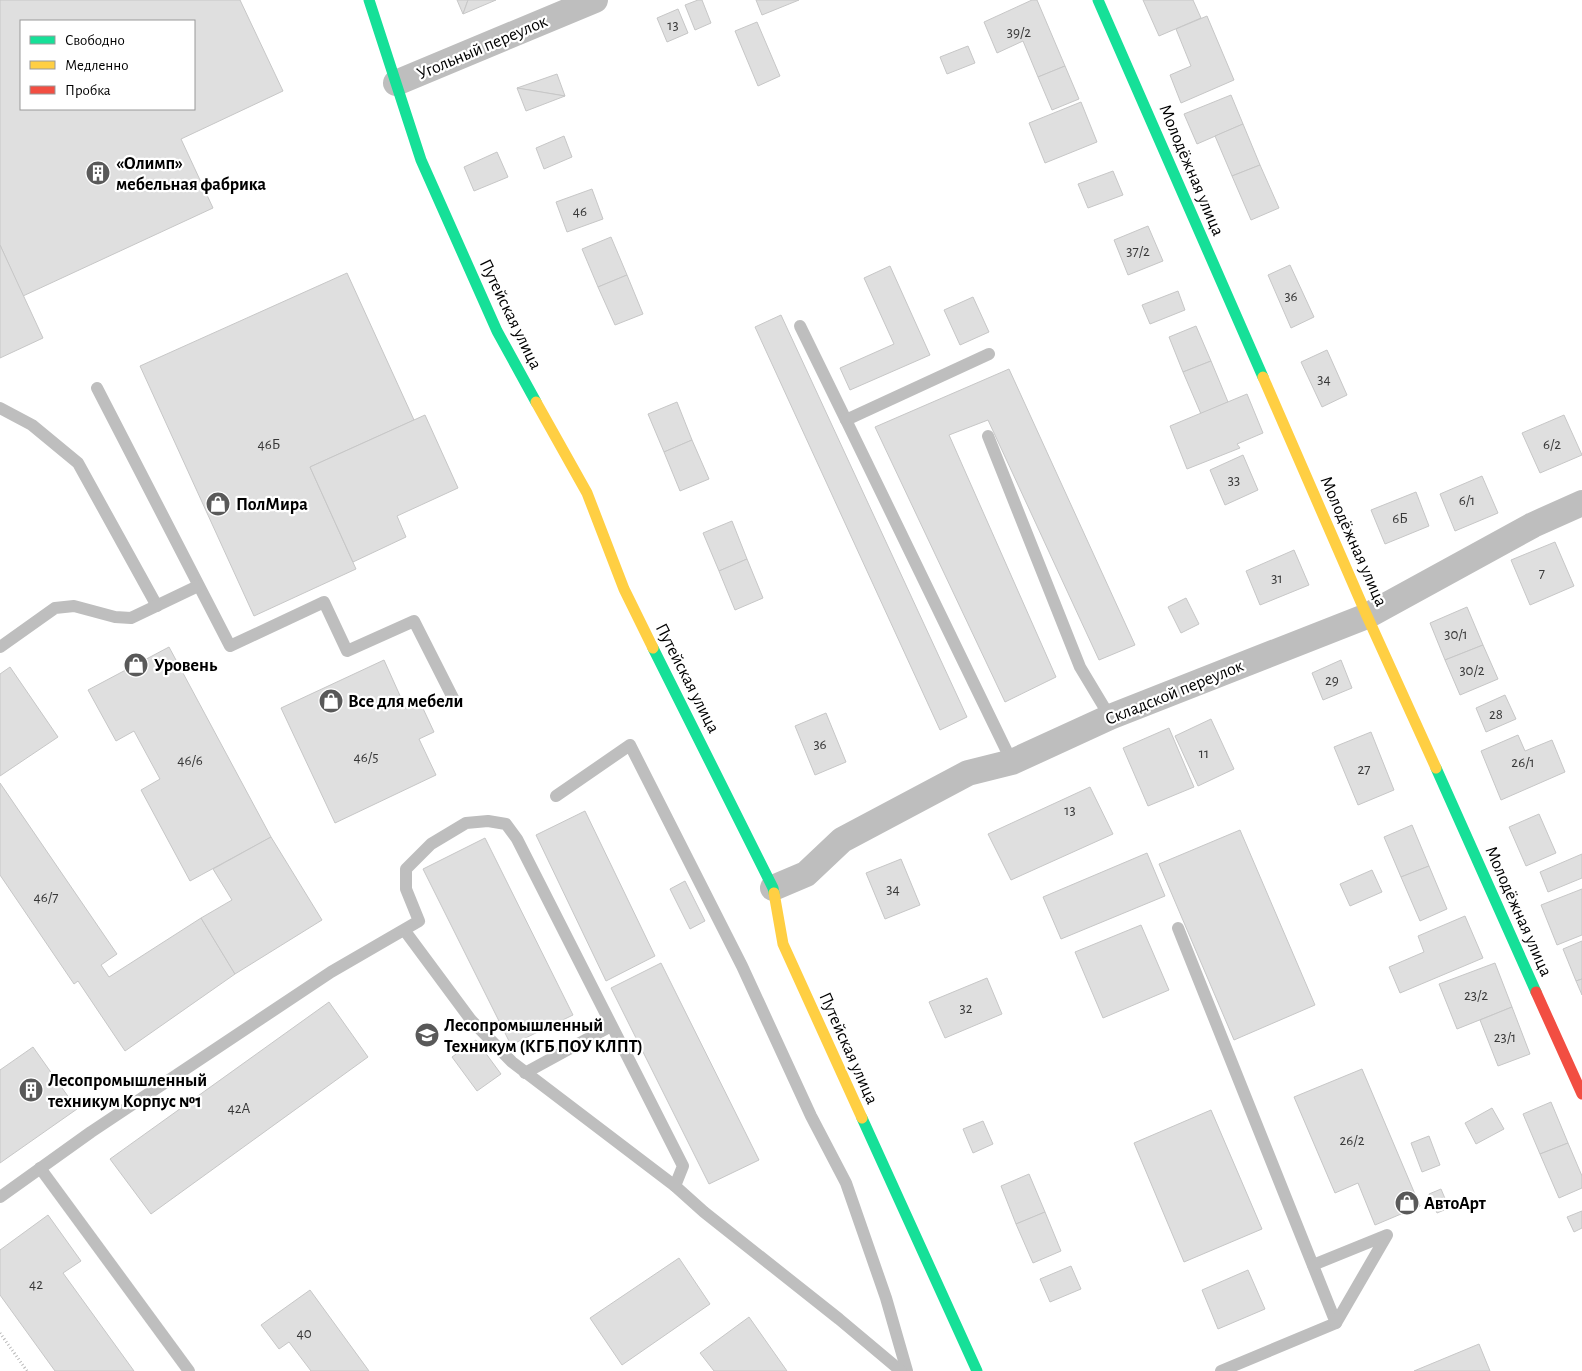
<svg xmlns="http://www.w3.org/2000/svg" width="1582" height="1371" font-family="'Alegreya Sans',sans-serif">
<rect width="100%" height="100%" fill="#fff"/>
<g fill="#dfdfdf" stroke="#c7c7c7" fill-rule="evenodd">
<path d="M0,0H240L283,91L181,139L213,208L23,296L0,245ZM21,21H194V109H21Z"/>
<path d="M457,0H468L463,14Z"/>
<path d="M468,0H496L463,14Z"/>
<path d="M698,0H702L711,23L695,30L685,5Z"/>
<path d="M756,0H799L762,15Z"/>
<path d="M1032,0H1037L1065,66L1038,77L1023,41L997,53L984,22Z"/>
<path d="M1143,0H1193L1201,18L1159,36Z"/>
<path d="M678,9L688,33L667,42L657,18Z"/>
<path d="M1207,16L1234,80L1181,103L1170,75L1191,66L1176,29Z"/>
<path d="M757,22L780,76L758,86L735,31Z"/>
<path d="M968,46L975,63L947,74L940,57Z"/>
<path d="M1065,66L1079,99L1052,110L1038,77Z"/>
<path d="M557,74L565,96L517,88Z"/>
<path d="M517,88L565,96L526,111Z"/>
<path d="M1231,95L1243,124L1197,144L1184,114Z"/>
<path d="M1081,102L1097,142L1045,163L1029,123Z"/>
<path d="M1243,124L1260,165L1232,176L1215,136Z"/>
<path d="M564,136L572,157L544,169L536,148Z"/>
<path d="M497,152L508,177L474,191L464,167Z"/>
<path d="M1260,165L1279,208L1251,220L1232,176Z"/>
<path d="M1113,171L1123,195L1088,208L1078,184Z"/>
<path d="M592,189L603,219L567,232L556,202Z"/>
<path d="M1148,226L1163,261L1128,275L1114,240Z"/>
<path d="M611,237L627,275L598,287L582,249Z"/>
<path d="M0,245L43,338L0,358Z"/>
<path d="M1290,265L1314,317L1291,328L1268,275Z"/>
<path d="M890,266L930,355L850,390L840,368L894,344L864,278Z"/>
<path d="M347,273L414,420L310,467L356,569L254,616L140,366Z"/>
<path d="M627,275L643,314L615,325L598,287Z"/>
<path d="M1178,291L1185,310L1150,324L1142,305Z"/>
<path d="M973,297L989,332L960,345L944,310Z"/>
<path d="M781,315L967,717L940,730L755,327Z"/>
<path d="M1196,326L1211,361L1183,372L1169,337Z"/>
<path d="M1327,350L1347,395L1322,407L1301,362Z"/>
<path d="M1211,361L1228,402L1201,414L1183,372Z"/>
<path d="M1009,369L1135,645L1099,660L988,420L949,435L1056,677L1005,702L875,427Z"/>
<path d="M1247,394L1263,433L1237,444L1240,448L1187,469L1170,426Z"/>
<path d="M677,402L692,440L664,452L648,414Z"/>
<path d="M425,415L458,488L397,516L406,537L353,562L310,467Z"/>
<path d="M1564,415L1582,455L1540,473L1522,433Z"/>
<path d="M692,440L709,479L680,491L664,452Z"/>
<path d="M1243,455L1258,490L1225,505L1210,470Z"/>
<path d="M1482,476L1498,513L1455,531L1440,494Z"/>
<path d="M1416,492L1429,526L1385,544L1371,510Z"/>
<path d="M732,521L747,559L719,571L703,533Z"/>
<path d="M1555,542L1574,586L1530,605L1511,560Z"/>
<path d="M1294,550L1309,585L1260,605L1246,571Z"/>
<path d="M747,559L763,598L735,610L719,571Z"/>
<path d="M1186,598L1199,624L1181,633L1168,607Z"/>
<path d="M1467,607L1483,645L1445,660L1430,623Z"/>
<path d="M1483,645L1498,679L1460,695L1445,660Z"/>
<path d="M169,647L271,837L190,881L141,790L160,779L134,731L116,741L88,690Z"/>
<path d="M384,660L406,709L420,702L434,732L419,739L436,775L335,823L281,708Z"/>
<path d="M1341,660L1352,688L1323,700L1312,673Z"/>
<path d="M10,667L58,737L0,776V674Z"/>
<path d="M1505,695L1516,719L1486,732L1476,708Z"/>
<path d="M826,713L846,762L815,775L795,726Z"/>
<path d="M1211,719L1234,769L1198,786L1175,736Z"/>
<path d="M1169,728L1194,787L1148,806L1123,748Z"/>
<path d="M1371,732L1394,790L1358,805L1334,747Z"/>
<path d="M1518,735L1525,751L1552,740L1565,772L1501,800L1481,751Z"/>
<path d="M0,783L117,954L101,965L109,977L201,918L235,974L125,1051L78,981L74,984L0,875Z"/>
<path d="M1090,787L1113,834L1011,880L988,834Z"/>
<path d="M585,811L655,956L606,981L536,835Z"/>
<path d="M1539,814L1556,853L1526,866L1509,827Z"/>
<path d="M1412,825L1429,866L1401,877L1384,837Z"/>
<path d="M1240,830L1315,1005L1234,1040L1159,864Z"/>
<path d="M271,837L322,920L235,974L201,918L232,900L213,869Z"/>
<path d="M485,838L573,1015L511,1045L423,869Z"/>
<path d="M1147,853L1165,896L1061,939L1043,897Z"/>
<path d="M1582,854V878L1548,892L1540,872Z"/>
<path d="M901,859L920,905L885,919L866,873Z"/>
<path d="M1429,866L1447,909L1420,921L1401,877Z"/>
<path d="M1372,870L1382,892L1350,906L1340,884Z"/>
<path d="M685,881L705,921L690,929L670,889Z"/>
<path d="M1582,889V935L1557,945L1541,905Z"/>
<path d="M1465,916L1483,958L1400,993L1389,967L1424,952L1418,936Z"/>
<path d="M1141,925L1169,990L1103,1018L1075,952Z"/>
<path d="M1582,941V979L1576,981L1563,949Z"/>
<path d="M661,963L759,1160L709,1184L611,988Z"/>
<path d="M1495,963L1512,1007L1457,1029L1439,984Z"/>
<path d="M987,978L1002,1014L945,1038L929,1002Z"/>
<path d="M1582,979V995L1576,981Z"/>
<path d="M329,1002L368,1057L151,1214L110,1159Z"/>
<path d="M1512,1007L1530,1054L1498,1066L1480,1020Z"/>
<path d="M476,1040L501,1074L477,1091L452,1057Z"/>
<path d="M33,1047L77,1109L0,1163V1070Z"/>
<path d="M1362,1069L1420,1206L1375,1225L1358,1183L1335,1193L1294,1097Z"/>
<path d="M1551,1102L1568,1143L1540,1154L1523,1114Z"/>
<path d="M1492,1108L1504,1129L1476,1144L1465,1123Z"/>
<path d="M1211,1110L1262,1229L1184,1262L1134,1143Z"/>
<path d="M983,1121L993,1144L973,1153L963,1129Z"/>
<path d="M1429,1136L1440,1165L1422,1172L1411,1143Z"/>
<path d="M1568,1143L1582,1176V1188L1559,1198L1540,1154Z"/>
<path d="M1029,1174L1045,1212L1016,1224L1001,1186Z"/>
<path d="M1441,1189L1449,1208L1437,1213L1429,1194Z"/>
<path d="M1582,1211V1228L1574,1232L1567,1217Z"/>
<path d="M1045,1212L1061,1251L1033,1263L1016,1224Z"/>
<path d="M48,1215L81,1261L63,1273L134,1371H55L0,1295V1250Z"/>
<path d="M679,1258L710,1304L622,1365L590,1318Z"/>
<path d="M1071,1266L1081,1289L1050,1302L1040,1279Z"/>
<path d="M1248,1270L1265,1309L1218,1329L1202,1290Z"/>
<path d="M310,1290L369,1371H311L289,1342L279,1349L261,1325Z"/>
<path d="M749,1317L787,1371H714L700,1353Z"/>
<path d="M1479,1344L1490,1371H1414Z"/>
</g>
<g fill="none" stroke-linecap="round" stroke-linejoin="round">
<path stroke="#b9b9b9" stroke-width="3" stroke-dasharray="1 2.5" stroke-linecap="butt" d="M0,1333L27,1371"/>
<g stroke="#bebebe" stroke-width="12">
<path d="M800,326L846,420"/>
<path d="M989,354L846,420L1012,762"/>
<path d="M97,388L230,646L324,602L347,651L414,621L453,698"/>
<path d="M0,408L32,425L78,463L157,606"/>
<path d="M988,436L1080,667L1110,717"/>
<path d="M0,647L55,608L74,606L115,617L131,618L198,586"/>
<path d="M556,796L630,745L742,966L811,1116L846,1183L886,1298L907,1371"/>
<path d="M1178,928L1336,1323L1221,1371"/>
<path d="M525,1073L611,1026"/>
<path d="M40,1168L189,1371"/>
<path d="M675,1186L704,1212L839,1319L901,1371"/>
<path d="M0,1197L91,1132L331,972L419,921L406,889V869L431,844L466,823L488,821L506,824L517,839L683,1166L675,1186L512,1062L471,1020L405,931"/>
<path d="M1313,1265L1387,1235L1336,1323"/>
</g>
<g stroke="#bebebe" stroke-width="26">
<path d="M396,83L595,0"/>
<path d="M773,888L806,874L842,840L968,773L1012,762L1110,717L1367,616L1533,525L1582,503"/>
</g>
<g stroke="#16e098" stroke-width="11">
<path d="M369,0L421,160L497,331L536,402"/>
<path d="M1098,0L1263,377"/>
<path d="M653,648L773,888L774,893"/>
<path d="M1436,768L1536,992"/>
<path d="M862,1118L977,1371"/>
</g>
<g stroke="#ffcf43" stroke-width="11">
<path d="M1263,377L1367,616L1436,768"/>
<path d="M536,402L587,493L624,589L653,648"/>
<path d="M774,893L783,944L862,1118"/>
</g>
<path stroke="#f24e42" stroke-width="11" d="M1536,992L1582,1094"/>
</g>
<defs>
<symbol id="building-disc" viewBox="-11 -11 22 22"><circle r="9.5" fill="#595959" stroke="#fff"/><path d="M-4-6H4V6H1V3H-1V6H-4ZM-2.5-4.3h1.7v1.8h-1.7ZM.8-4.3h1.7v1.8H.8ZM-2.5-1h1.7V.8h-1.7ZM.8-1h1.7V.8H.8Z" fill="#fff"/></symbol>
<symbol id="shop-disc" viewBox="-11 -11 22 22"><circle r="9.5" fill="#595959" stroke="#fff"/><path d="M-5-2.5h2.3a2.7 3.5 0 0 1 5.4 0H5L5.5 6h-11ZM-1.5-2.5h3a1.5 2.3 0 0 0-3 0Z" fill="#fff"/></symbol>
<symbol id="university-disc" viewBox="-11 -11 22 22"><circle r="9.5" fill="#595959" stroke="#fff"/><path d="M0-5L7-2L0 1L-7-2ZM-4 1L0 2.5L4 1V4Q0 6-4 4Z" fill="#fff"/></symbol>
</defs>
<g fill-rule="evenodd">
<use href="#building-disc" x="84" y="159" width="28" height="28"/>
<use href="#shop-disc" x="204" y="490" width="28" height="28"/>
<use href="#shop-disc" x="122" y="651" width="28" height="28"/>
<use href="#shop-disc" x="317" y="687" width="28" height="28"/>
<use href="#university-disc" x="413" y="1021" width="28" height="28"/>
<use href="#building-disc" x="17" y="1076" width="28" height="28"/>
<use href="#shop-disc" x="1393" y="1189" width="28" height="28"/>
</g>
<g text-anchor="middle" stroke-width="4.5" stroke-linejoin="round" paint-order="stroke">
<g font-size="15" fill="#383838">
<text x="673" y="30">13</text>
<text x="1019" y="37">39/2</text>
<text x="580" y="216">46</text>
<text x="1138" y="256">37/2</text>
<text x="1291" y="301">36</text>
<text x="1324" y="384">34</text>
<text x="269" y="449">46Б</text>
<text x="1552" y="449">6/2</text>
<text x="1234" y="485">33</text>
<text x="1467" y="505">6/1</text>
<text x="1400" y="523">6Б</text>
<text x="1542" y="578">7</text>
<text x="1277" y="583">31</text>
<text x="1456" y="639">30/1</text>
<text x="1472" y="675">30/2</text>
<text x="1332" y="685">29</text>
<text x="1496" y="719">28</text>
<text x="820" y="749">36</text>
<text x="1204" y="758">11</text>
<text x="366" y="762">46/5</text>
<text x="190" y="765">46/6</text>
<text x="1523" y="767">26/1</text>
<text x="1364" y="774">27</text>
<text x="1070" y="815">13</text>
<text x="893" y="894">34</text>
<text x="46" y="902">46/7</text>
<text x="1476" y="1000">23/2</text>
<text x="966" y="1013">32</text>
<text x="1505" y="1042">23/1</text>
<text x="239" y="1113">42А</text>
<text x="1352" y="1145">26/2</text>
<text x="36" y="1289">42</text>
<text x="304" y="1338">40</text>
</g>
<g font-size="18" fill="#000" stroke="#fff">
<text transform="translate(482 47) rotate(-23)" y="6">Угольный переулок</text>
<text transform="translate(1192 170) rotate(67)" y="6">Молодёжная улица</text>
<text transform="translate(511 314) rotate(64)" y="6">Путейская улица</text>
<text transform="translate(1354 541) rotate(66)" y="6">Молодёжная улица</text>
<text transform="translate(688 678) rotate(63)" y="6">Путейская улица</text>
<text transform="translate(1174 692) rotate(-22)" y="6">Складской переулок</text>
<text transform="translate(1519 911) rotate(66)" y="6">Молодёжная улица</text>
<text transform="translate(849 1048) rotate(66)" y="6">Путейская улица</text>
</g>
<g font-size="18" font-weight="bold" fill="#000" stroke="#fff" text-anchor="start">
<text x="116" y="169">«Олимп»<tspan x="116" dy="21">мебельная фабрика</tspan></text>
<text x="236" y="510">ПолМира</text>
<text x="154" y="671">Уровень</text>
<text x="348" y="707">Все для мебели</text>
<text x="444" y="1031">Лесопромышленный<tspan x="444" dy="21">Техникум (КГБ ПОУ КЛПТ)</tspan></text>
<text x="48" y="1086">Лесопромышленный<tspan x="48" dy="21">техникум Корпус №1</tspan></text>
<text x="1424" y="1209">АвтоАрт</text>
</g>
</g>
<rect x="20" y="20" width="175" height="90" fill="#ffffff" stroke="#999999"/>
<rect x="30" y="36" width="25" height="8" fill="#16e098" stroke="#999999"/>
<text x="65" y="45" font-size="15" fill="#000000">Свободно</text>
<rect x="30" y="61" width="25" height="8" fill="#ffcf43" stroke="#999999"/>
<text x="65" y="70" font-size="15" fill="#000000">Медленно</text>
<rect x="30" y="86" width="25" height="8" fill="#f24e42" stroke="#999999"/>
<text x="65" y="95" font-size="15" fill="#000000">Пробка</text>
</svg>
